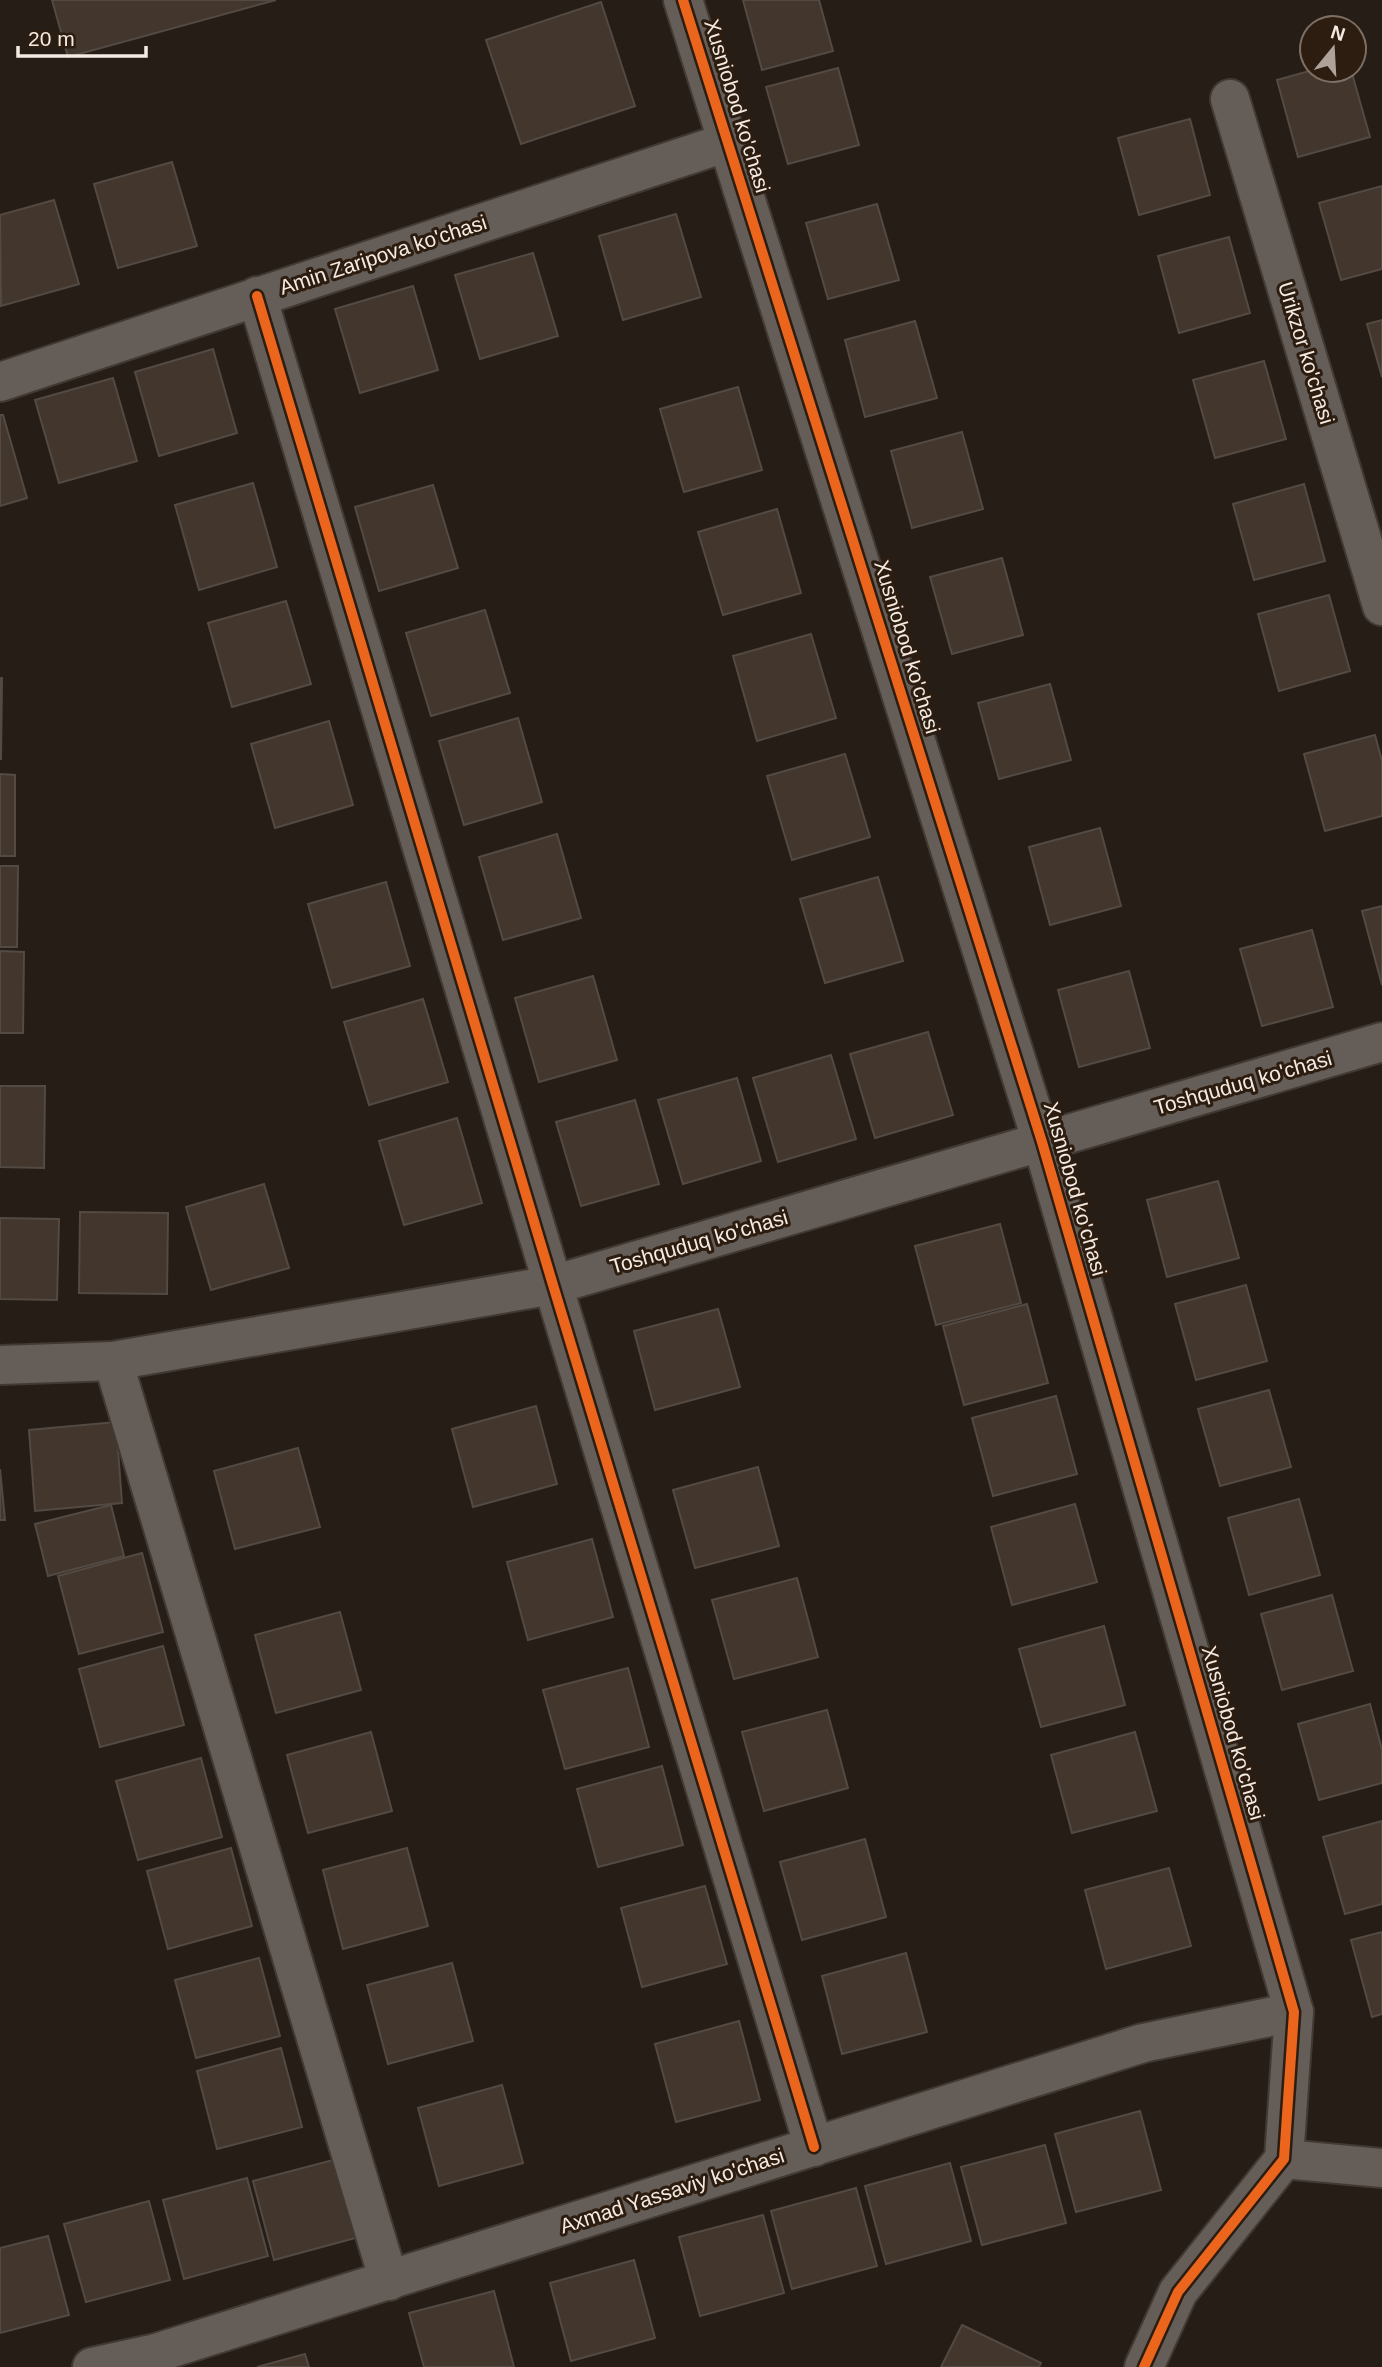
<svg xmlns="http://www.w3.org/2000/svg" width="1382" height="2367" font-family="Arial,sans-serif">
<rect width="100%" height="100%" fill="#261e16"/>
<g fill="#42362d" stroke="#524a43" stroke-width="2">
<path d="M52,0H276L68,57Z"/>
<path d="M743,0H819L833,51L762,70Z"/>
<path d="M601,2L635,106L521,144L486,40Z"/>
<path d="M838,68L859,145L788,164L766,87Z"/>
<path d="M1313,70H1351L1370,137L1298,157L1277,80Z"/>
<path d="M1190,119L1210,195L1139,215L1118,138Z"/>
<path d="M172,162L197,246L118,268L94,184Z"/>
<path d="M1382,186V269L1341,280L1319,203Z"/>
<path d="M54,200L79,284L1,306L0,215Z"/>
<path d="M877,204L899,280L828,299L806,223Z"/>
<path d="M676,214L701,297L623,320L599,236Z"/>
<path d="M1229,237L1250,313L1179,333L1158,256Z"/>
<path d="M533,253L558,336L480,359L455,275Z"/>
<path d="M413,286L438,370L360,393L335,309Z"/>
<path d="M1382,320V377L1367,324Z"/>
<path d="M915,321L937,398L865,417L845,340Z"/>
<path d="M213,349L237,433L159,456L135,372Z"/>
<path d="M1264,361L1286,439L1215,458L1193,380Z"/>
<path d="M113,378L137,461L59,483L35,400Z"/>
<path d="M738,387L762,470L684,492L660,409Z"/>
<path d="M0,415H3L27,498L0,506Z"/>
<path d="M962,432L983,509L912,528L891,451Z"/>
<path d="M253,483L277,567L199,590L175,505Z"/>
<path d="M1304,484L1325,561L1254,580L1233,504Z"/>
<path d="M433,485L458,568L379,591L355,507Z"/>
<path d="M777,509L801,593L723,615L698,532Z"/>
<path d="M1002,558L1023,635L952,654L930,577Z"/>
<path d="M1329,595L1350,671L1279,691L1258,614Z"/>
<path d="M286,601L311,684L232,707L208,623Z"/>
<path d="M485,610L510,693L431,716L406,633Z"/>
<path d="M811,634L836,718L757,741L733,656Z"/>
<path d="M0,678H2L1,759H0Z"/>
<path d="M1050,684L1071,760L999,779L978,703Z"/>
<path d="M518,718L542,802L464,825L439,741Z"/>
<path d="M329,721L353,805L275,828L251,744Z"/>
<path d="M1375,735L1382,761V816L1325,831L1304,754Z"/>
<path d="M845,754L870,837L792,860L767,776Z"/>
<path d="M0,774L15,775V856H0Z"/>
<path d="M1100,828L1121,906L1050,925L1029,847Z"/>
<path d="M557,834L581,918L503,940L479,857Z"/>
<path d="M0,866H18L17,947H0Z"/>
<path d="M878,877L903,961L825,983L800,899Z"/>
<path d="M386,882L410,966L332,988L308,904Z"/>
<path d="M1382,906V985L1362,911Z"/>
<path d="M1312,930L1333,1007L1262,1026L1240,949Z"/>
<path d="M0,951L24,952L23,1033H0Z"/>
<path d="M1129,971L1150,1048L1079,1067L1058,990Z"/>
<path d="M593,976L617,1060L539,1082L515,998Z"/>
<path d="M423,999L448,1082L369,1105L344,1022Z"/>
<path d="M928,1032L953,1115L875,1138L850,1054Z"/>
<path d="M831,1055L856,1139L778,1162L753,1078Z"/>
<path d="M737,1078L761,1161L683,1184L658,1100Z"/>
<path d="M0,1086H45L44,1168L0,1167Z"/>
<path d="M635,1100L659,1184L581,1206L556,1122Z"/>
<path d="M457,1118L482,1203L404,1225L379,1141Z"/>
<path d="M1218,1181L1239,1258L1167,1277L1147,1200Z"/>
<path d="M264,1184L289,1268L211,1290L186,1207Z"/>
<path d="M80,1212L168,1213L167,1294L79,1293Z"/>
<path d="M0,1218L59,1219L57,1300L0,1299Z"/>
<path d="M1000,1224L1021,1303L936,1325L915,1246Z"/>
<path d="M1246,1285L1267,1361L1196,1380L1175,1304Z"/>
<path d="M1027,1304L1048,1383L964,1405L943,1326Z"/>
<path d="M718,1309L740,1387L655,1410L634,1331Z"/>
<path d="M1269,1390L1291,1467L1220,1486L1198,1409Z"/>
<path d="M1056,1396L1077,1474L993,1496L972,1418Z"/>
<path d="M536,1406L557,1484L473,1507L452,1429Z"/>
<path d="M116,1422L122,1503L35,1511L29,1430Z"/>
<path d="M298,1448L320,1527L235,1549L214,1471Z"/>
<path d="M758,1467L779,1546L695,1568L673,1490Z"/>
<path d="M0,1469L5,1520H0Z"/>
<path d="M1299,1499L1320,1575L1249,1595L1228,1518Z"/>
<path d="M1075,1504L1097,1582L1012,1605L991,1527Z"/>
<path d="M111,1505L124,1556L48,1576L35,1524Z"/>
<path d="M592,1539L613,1617L528,1640L507,1562Z"/>
<path d="M142,1553L163,1632L79,1654L58,1576Z"/>
<path d="M797,1578L818,1657L734,1679L712,1600Z"/>
<path d="M1332,1595L1353,1671L1282,1690L1261,1614Z"/>
<path d="M340,1612L361,1690L276,1713L255,1635Z"/>
<path d="M1104,1626L1125,1705L1041,1727L1019,1649Z"/>
<path d="M163,1646L184,1725L100,1747L79,1669Z"/>
<path d="M628,1668L649,1747L565,1769L543,1690Z"/>
<path d="M1370,1704L1382,1750V1783L1319,1800L1298,1724Z"/>
<path d="M827,1710L848,1788L764,1811L742,1732Z"/>
<path d="M371,1732L392,1811L308,1833L287,1755Z"/>
<path d="M1135,1732L1157,1811L1072,1833L1051,1755Z"/>
<path d="M201,1758L222,1837L138,1860L116,1781Z"/>
<path d="M662,1766L683,1845L598,1867L577,1789Z"/>
<path d="M1382,1821V1904L1345,1914L1323,1837Z"/>
<path d="M865,1839L886,1917L802,1940L780,1862Z"/>
<path d="M231,1848L252,1926L168,1949L147,1871Z"/>
<path d="M407,1848L428,1926L343,1949L323,1870Z"/>
<path d="M1169,1868L1191,1946L1106,1969L1085,1890Z"/>
<path d="M705,1886L727,1964L642,1987L621,1908Z"/>
<path d="M1382,1932V2014L1372,2017L1351,1940Z"/>
<path d="M906,1953L927,2032L842,2054L822,1976Z"/>
<path d="M259,1958L280,2036L196,2058L175,1980Z"/>
<path d="M452,1963L473,2041L388,2064L367,1985Z"/>
<path d="M739,2021L760,2100L676,2122L655,2044Z"/>
<path d="M281,2048L302,2127L217,2149L197,2071Z"/>
<path d="M502,2085L523,2163L439,2186L418,2108Z"/>
<path d="M1140,2111L1161,2190L1076,2212L1055,2134Z"/>
<path d="M1045,2145L1066,2223L982,2245L961,2167Z"/>
<path d="M337,2159L359,2237L274,2260L253,2181Z"/>
<path d="M950,2163L971,2241L886,2264L865,2186Z"/>
<path d="M247,2178L268,2256L184,2279L163,2200Z"/>
<path d="M856,2188L877,2266L792,2289L771,2211Z"/>
<path d="M149,2201L170,2280L86,2302L64,2224Z"/>
<path d="M763,2215L784,2293L700,2316L679,2237Z"/>
<path d="M48,2236L69,2315L0,2333V2248Z"/>
<path d="M634,2260L655,2338L571,2361L550,2283Z"/>
<path d="M494,2291L514,2367H424L409,2313Z"/>
<path d="M962,2325L1041,2363L1039,2367H941Z"/>
<path d="M305,2354L309,2367H257Z"/>
</g>
<g fill="none" stroke-linecap="round" stroke-linejoin="round">
<defs>
<g id="minor">
<path d="M1230,99L1382,606"/>
<path d="M257,296L553,1285L814,2147"/>
<path d="M0,382L728,142"/>
<path d="M113,1361L389,2281"/>
<path d="M0,1365L113,1361L553,1285L1382,1042"/>
<path d="M92,2367L156,2353L1143,2043L1294,2012"/>
</g>
<g id="tertiary">
<path d="M683,0L1042,1142L1294,2012L1284,2159L1178,2292L1144,2367"/>
<path d="M1284,2159L1382,2168"/>
</g>
</defs>
<use href="#minor" stroke="#413933" stroke-width="42"/>
<use href="#tertiary" stroke="#413933" stroke-width="42"/>
<use href="#minor" stroke="#655e58" stroke-width="38"/>
<use href="#tertiary" stroke="#655e58" stroke-width="38"/>
<defs>
<g id="cycleway">
<path d="M683,0L1042,1142L1294,2012L1284,2159L1178,2292L1144,2367"/>
<path d="M257,296L553,1285L814,2147"/>
</g>
</defs>
<use href="#cycleway" stroke="#2c1d10" stroke-width="15"/>
<use href="#cycleway" stroke="#eb651d" stroke-width="10"/>
</g>
<g text-anchor="middle" stroke-width="6" stroke-linejoin="round" paint-order="stroke">
<g font-size="21" fill="#f6ebe2" stroke="#2c1d10">
<text transform="translate(737 106) rotate(73)" y="7">Xusniobod ko'chasi</text>
<text transform="translate(383 255) rotate(-18)" y="7">Amin Zaripova ko'chasi</text>
<text transform="translate(1306 353) rotate(73)" y="7">Urikzor ko'chasi</text>
<text transform="translate(907 647) rotate(73)" y="7">Xusniobod ko'chasi</text>
<text transform="translate(1243 1083) rotate(-16)" y="7">Toshquduq ko'chasi</text>
<text transform="translate(1075 1189) rotate(74)" y="7">Xusniobod ko'chasi</text>
<text transform="translate(699 1242) rotate(-16)" y="7">Toshquduq ko'chasi</text>
<text transform="translate(1233 1733) rotate(74)" y="7">Xusniobod ko'chasi</text>
<text transform="translate(672 2191) rotate(-18)" y="7">Axmad Yassaviy ko'chasi</text>
</g>
</g>
<g transform="translate(1333 49) rotate(18)"><circle r="33" fill="#2c1d10" stroke="#7d6f64" stroke-width="2"/>
<path d="M0-5L12 26L0 18L-12 26Z" fill="#ada39b"/>
<text y="-10" font-size="19" font-weight="bold" text-anchor="middle" fill="#f6ebe2">N</text>
</g>
<path d="M18 46v10h128v-10" fill="none" stroke="#f6ebe2" stroke-width="3.5"/>
<text x="28" y="46" font-size="21" fill="#f6ebe2" stroke="#2c1d10" stroke-width="5" paint-order="stroke">20 m</text>
</svg>
